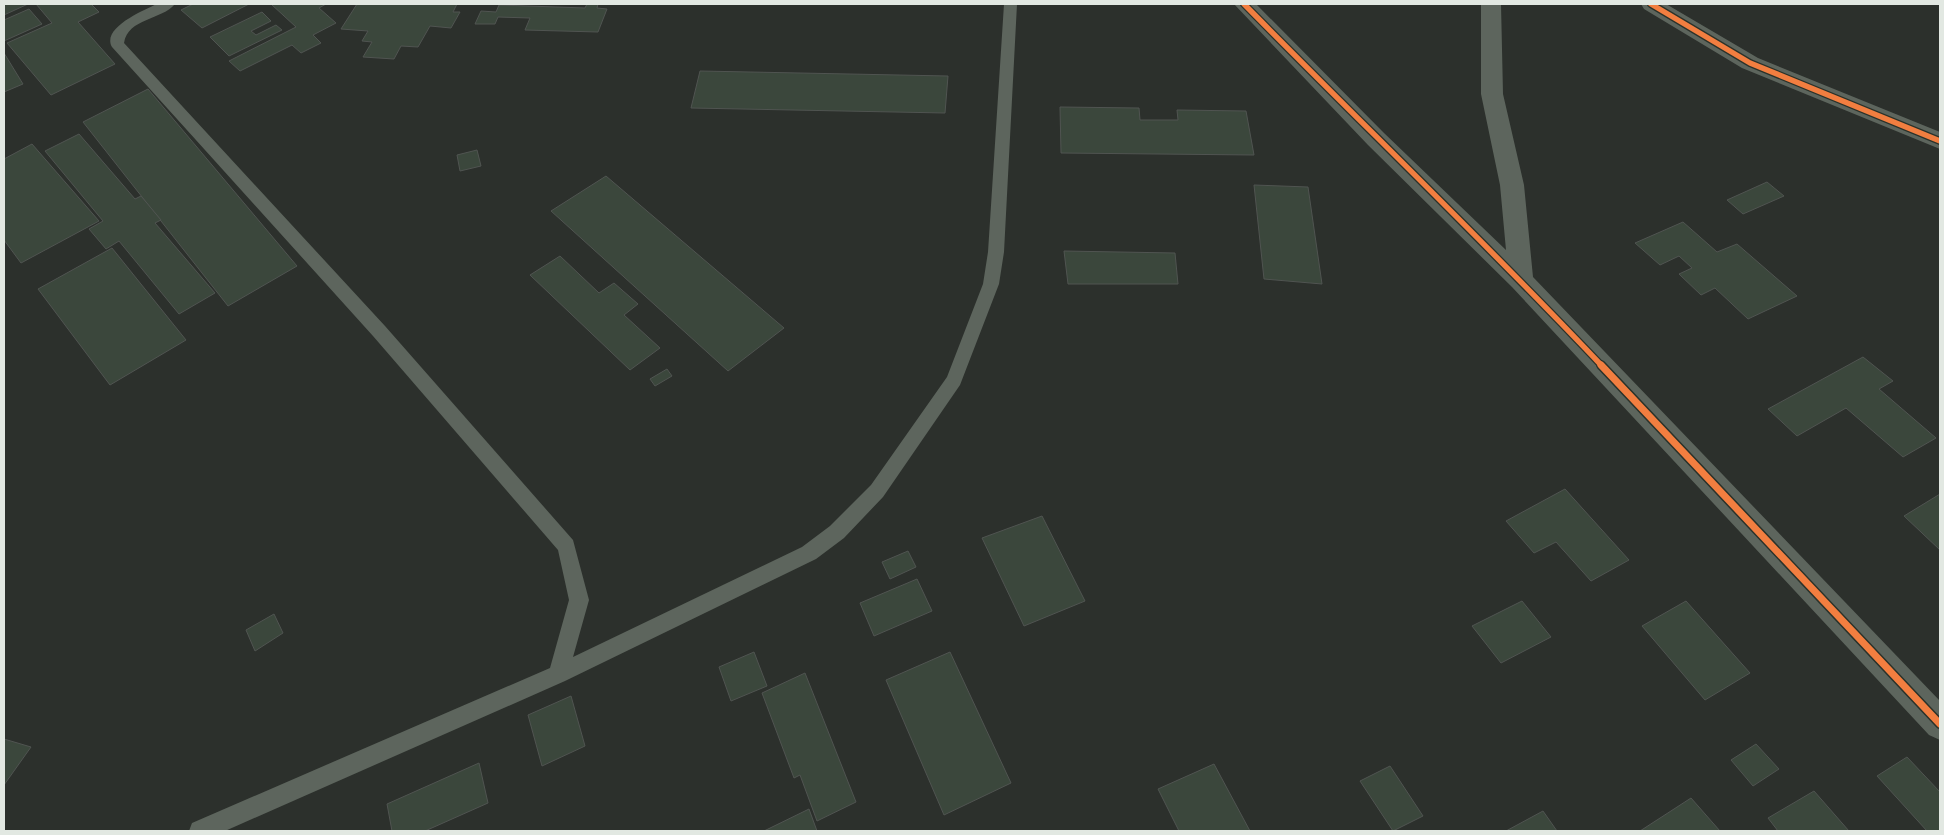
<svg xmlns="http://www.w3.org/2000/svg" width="1944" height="835" font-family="'Archivo Narrow',sans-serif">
<rect width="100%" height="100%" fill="#2c302c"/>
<g fill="#3b473c" stroke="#505451">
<path d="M4,4H28L4,15Z"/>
<path d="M36,4H91L99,12L78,22L115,64L51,95L7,43L52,23Z"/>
<path d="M193,4H249L202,28L181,10Z"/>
<path d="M271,4H326L319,8L336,23L313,35L321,43L301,53L292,45L240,71L229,61L296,27Z"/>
<path d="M357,4H457L453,12H460L451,28L430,26L418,47L401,46L394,59L363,57L372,42L362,41L368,31L341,29Z"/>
<path d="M587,4H598L597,8L607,9L598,32L525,30L530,18L498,17L495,24H475L481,11L496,12L499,5L585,8Z"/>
<path d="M29,9L42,24L4,41V20Z"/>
<path d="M262,12L271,21L251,31L256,35L276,25L282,30L229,56L210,37Z"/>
<path d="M4,53L23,84L4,92Z"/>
<path d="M700,71L948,76L945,113L691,108Z"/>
<path d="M148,89L297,266L228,306L83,122Z"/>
<path d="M1060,107L1139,108L1140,120H1178L1177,110L1246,111L1254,155L1061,153Z"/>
<path d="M79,134L135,199L141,196L161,220L155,223L215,293L179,314L119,241L106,249L89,229L103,221L45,151Z"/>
<path d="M32,144L99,221L21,263L4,240V159Z"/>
<path d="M477,150L481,166L460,171L457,155Z"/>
<path d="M606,176L784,328L728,371L551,211Z"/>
<path d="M1767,182L1784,196L1743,214L1727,200Z"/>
<path d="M1254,185L1308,187L1322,284L1264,279Z"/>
<path d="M1683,222L1717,252L1737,244L1797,296L1748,319L1715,288L1701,295L1679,274L1692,268L1679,256L1660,265L1635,243Z"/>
<path d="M112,248L186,340L110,385L38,289Z"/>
<path d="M1064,251L1175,253L1178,284H1068Z"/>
<path d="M560,256L599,293L614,283L638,304L624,315L660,348L630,370L530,275Z"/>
<path d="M1863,357L1893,381L1879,389L1936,438L1903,457L1846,408L1797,436L1768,409Z"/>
<path d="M667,369L672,376L655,386L650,379Z"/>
<path d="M1565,489L1629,560L1591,581L1556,542L1534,553L1506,521Z"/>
<path d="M1940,494V550L1904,516Z"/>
<path d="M1042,516L1085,601L1024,626L982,538Z"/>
<path d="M908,551L916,567L890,579L882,562Z"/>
<path d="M917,579L932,611L874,636L860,603Z"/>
<path d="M1522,601L1551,637L1501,663L1472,626Z"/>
<path d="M1686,601L1750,673L1705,700L1642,626Z"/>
<path d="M274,614L283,633L255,651L246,630Z"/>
<path d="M754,652L767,686L731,701L719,667Z"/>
<path d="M950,652L1011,783L944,815L886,680Z"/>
<path d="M805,673L856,802L817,821L800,775L794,778L762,693Z"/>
<path d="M571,696L585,746L542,766L528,715Z"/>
<path d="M4,739L31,747L4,785Z"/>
<path d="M1756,744L1779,769L1753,786L1731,760Z"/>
<path d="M1907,757L1940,792V831H1927L1877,776Z"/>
<path d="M479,763L488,803L425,831H392L387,804Z"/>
<path d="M1214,764L1250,831H1179L1158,789Z"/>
<path d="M1390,766L1423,816L1393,831L1360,781Z"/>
<path d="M1814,791L1849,831H1778L1768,818Z"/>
<path d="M1691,798L1720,831H1640Z"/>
<path d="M809,809L817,831H764Z"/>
<path d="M1543,811L1557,831H1506Z"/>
</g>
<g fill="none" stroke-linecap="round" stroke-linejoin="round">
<path fill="#5d655d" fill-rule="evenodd" d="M157,4H175C162,20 128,18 124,43L385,326L573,540L589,600L573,657L802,547L830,526L871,485L947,377L983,284L988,252L1004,4H1017L1004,252L999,284L960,385L883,497L844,538L816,559L565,681L225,831H189L192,823L550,668L569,600L558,550L373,336L112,47C101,28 144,10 157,4Z"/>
<g fill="#5d655d" fill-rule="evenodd">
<path d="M1234,4H1256L1384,133L1506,250L1500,185L1481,94V4H1501L1503,94L1524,185L1533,277L1940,701V740L1929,735L1512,287L1368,145Z"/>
<path d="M1641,4H1666L1758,58L1940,132V149L1742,68L1644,9Z"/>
</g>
<defs>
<g id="cycleway-far1">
<path d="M1244,4C1363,125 1486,243 1602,366"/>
<path d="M1651,4L1750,63L1940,141"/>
</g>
<path id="cycleway" d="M1601,365L1940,724"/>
</defs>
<use href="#cycleway-far1" stroke="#2a322a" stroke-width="8"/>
<use href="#cycleway" stroke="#2a322a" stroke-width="10"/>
<use href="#cycleway-far1" stroke="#f27e40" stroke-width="5.5"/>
<use href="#cycleway" stroke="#f27e40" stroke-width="7"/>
</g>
<rect width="1944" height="835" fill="none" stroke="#e2e8e2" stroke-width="10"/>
</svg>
